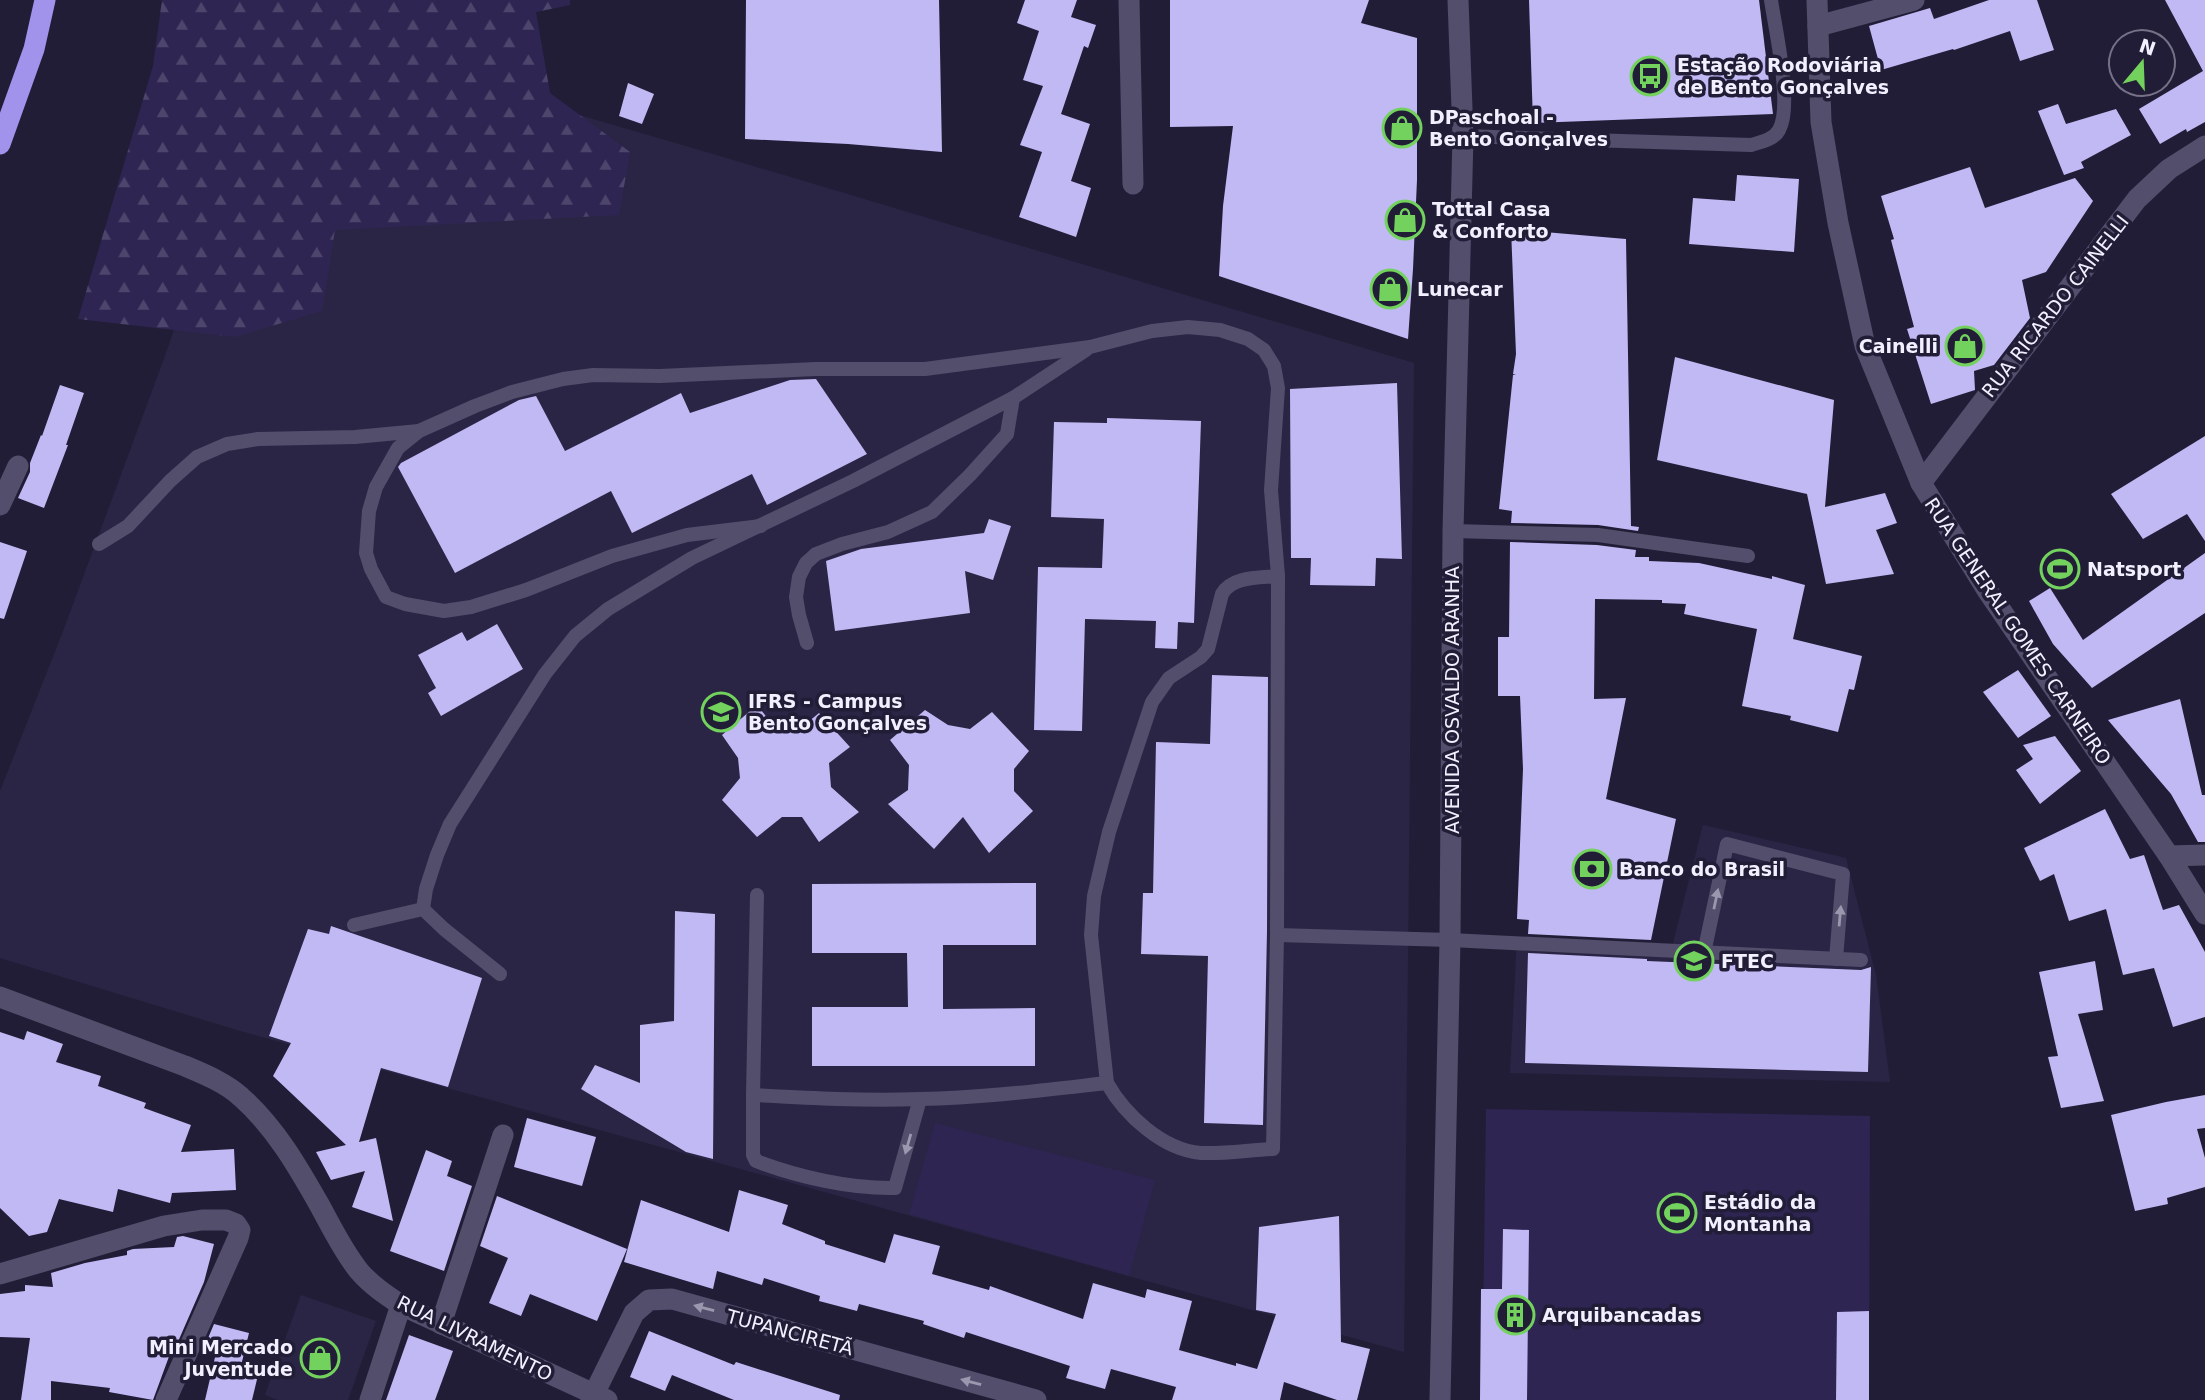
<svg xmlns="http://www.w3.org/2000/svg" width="2205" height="1400" font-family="'DejaVu Sans',sans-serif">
<defs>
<pattern id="forest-firs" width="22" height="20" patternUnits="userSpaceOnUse" patternTransform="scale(1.75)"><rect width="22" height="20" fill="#2e2552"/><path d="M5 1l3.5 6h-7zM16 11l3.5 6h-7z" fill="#4d456c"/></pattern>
</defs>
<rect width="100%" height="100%" fill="#221d37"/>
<g fill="#2a2545">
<path d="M278,27L713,154L1414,363L1404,1352L237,1030L0,958V791L62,634L165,356Z"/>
<path d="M1703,825L1846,858L1876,975L1890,1082L1510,1073L1517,938L1672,947Z"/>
<path d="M301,1295L376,1321L348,1400H278L265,1395Z"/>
</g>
<path fill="url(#forest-firs)" d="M162,0H570V5L536,12L550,93L630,152L619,215L335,230L322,311L235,337L78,319L153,66Z"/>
<g fill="#2e2552">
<path d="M1486,1109L1870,1116L1869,1400H1482Z"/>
<path d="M935,1123L1155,1180L1129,1276L909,1214Z"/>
</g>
<g fill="#c0b9f4">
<path d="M746,0H939L942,152L848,144L745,139Z"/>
<path d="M1025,0H1077L1071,17L1096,25L1088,48L1084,46L1061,114L1090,124L1071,181L1091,188L1076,237L1019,217L1042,152L1020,145L1043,86L1023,80L1039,31L1017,23Z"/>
<path d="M1170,0H1369L1361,23L1417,38V180L1413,269L1408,339L1219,276L1223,206L1233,126L1170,127Z"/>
<path d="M1529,0H1759L1773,114L1533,123Z"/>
<path d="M1989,0H2037L2054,50L2020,61L2010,31L1954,50L1953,49L1881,70L1869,26L1930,8L1934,19Z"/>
<path d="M2165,0H2205V122L2187,132L2186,129L2160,144L2139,109L2203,71Z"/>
<path d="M628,83L654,94L642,124L619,116Z"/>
<path d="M2058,104L2066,124L2116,109L2131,135L2081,162L2084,168L2064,175L2038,111Z"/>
<path d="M1970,167L1985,208L2075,178L2093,201L2046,272L2022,280L2030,318L1994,365L1974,371L1975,390L1931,404L1907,329L1914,327L1891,240L1894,239L1881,196Z"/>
<path d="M1737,175L1799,179L1794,252L1689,244L1693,198L1735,201Z"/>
<path d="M1511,229L1626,239L1631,526L1639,527L1638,531L1598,525L1511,523L1512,511L1499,509L1513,375H1516L1513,374L1516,354Z"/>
<path d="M1675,357L1834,400L1825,507L1885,493L1897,523L1876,530L1894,574L1826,584L1807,494L1657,460Z"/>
<path d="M816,379L867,454L767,505L752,474L632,533L611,491L455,573L398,467L401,463L519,400L536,396L565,451L681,393L690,413L790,380Z"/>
<path d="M1397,383L1402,559L1376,558L1375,586L1310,585L1311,558H1291L1290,389Z"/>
<path d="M60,385L84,393L66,445H68L44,508L18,498L30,472V463L41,435L42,436Z"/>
<path d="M1107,418L1201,421L1194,623L1178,622L1177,649L1155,648L1156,621L1085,619L1082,731L1034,730L1038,567L1102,568L1104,519L1051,517L1054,422L1107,423Z"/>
<path d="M2205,436V541L2187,514L2143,539L2111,494Z"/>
<path d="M989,519L1011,526L993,580L965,571L970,613L835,631L826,561L861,549L984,533Z"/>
<path d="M0,542L27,551L4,619L0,618Z"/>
<path d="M1510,542L1597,545L1636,550L1635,557H1649V561L1699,563L1772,579V576L1805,585L1793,639L1862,656L1854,690L1849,689L1838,732L1790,720L1791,716L1742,706L1757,629L1684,614L1686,604L1662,603V600L1595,599L1594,699L1626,698L1606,799L1676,819L1651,940L1528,934L1529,920L1517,919L1523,769L1520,696H1498V637H1509Z"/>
<path d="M2205,553V613L2092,688L2053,644L2029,601L2050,588L2083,640Z"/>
<path d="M497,624L523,669L441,716L428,693L436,688L418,655L462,632L467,641Z"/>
<path d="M2018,670L2051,716L2018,738L1983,692Z"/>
<path d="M1212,675L1268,677L1267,931L1263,1125L1204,1123L1208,956L1141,954L1143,893H1153L1156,742L1210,744Z"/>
<path d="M2180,699L2202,795H2205V842H2198L2171,794L2108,720Z"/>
<path d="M757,705L776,729L796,732L819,713L850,747L829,763L831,787L859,812L819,842L802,817H782L757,837L722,800L740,778L738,758L722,735Z"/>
<path d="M925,710L948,725L970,729L992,712L1029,751L1014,769V791L1033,811L989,853L963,817L934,849L888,804L908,790L909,765L890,740Z"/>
<path d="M2055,736L2081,771L2040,804L2016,770L2033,759L2023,745Z"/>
<path d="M2105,809L2130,859L2144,855L2163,910L2179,905L2205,952V1017L2173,1027L2154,968L2123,975L2106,909L2069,921L2054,874L2040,881L2024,848Z"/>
<path d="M1036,883V945H943V1009L1035,1008V1066H812V1007H908L907,953H812V884Z"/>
<path d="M675,911L715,914L713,1159L686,1152L581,1089L595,1065L640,1083V1025L674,1021Z"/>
<path d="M331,926L482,978L448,1087L381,1068L359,1142L376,1138L393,1221L352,1207L365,1171L331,1180L316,1152L346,1145L273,1076L291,1043L269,1036L308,929L329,934Z"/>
<path d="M1528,953L1647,959V961L1861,970L1871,967L1868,1072L1525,1063Z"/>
<path d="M2095,961L2103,1010L2078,1014L2104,1101L2061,1108L2048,1057L2058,1056L2039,972Z"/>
<path d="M27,1031L63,1044L56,1062L101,1076L98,1086L146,1103L144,1108L191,1125L181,1152L234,1149L236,1190L172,1193L170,1203L118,1189L113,1212L59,1199L47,1232L29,1236L0,1208V1032L24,1040Z"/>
<path d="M2205,1095V1128L2197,1129L2205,1158V1187L2167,1198L2168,1204L2135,1211L2111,1115L2166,1102Z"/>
<path d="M527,1118L596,1137L582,1186L514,1167Z"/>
<path d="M426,1150L452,1161L447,1176L472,1186L444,1271L390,1251Z"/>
<path d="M739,1190L788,1205L782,1224L825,1241V1244L885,1263L894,1234L940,1246L932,1274L989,1290L990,1286L1083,1319L1093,1283L1145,1298L1147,1289L1192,1301L1179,1350L1236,1366V1363L1257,1369L1276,1314L1256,1310L1259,1227L1339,1216L1341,1342L1370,1349L1357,1400H1337L1284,1382L1280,1400H1172L1176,1387L1111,1369L1105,1389L1066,1378L1070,1366L966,1332L964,1338L923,1324L924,1321L859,1304L857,1311L819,1301L820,1296L764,1278L762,1285L717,1271L713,1289L624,1262L641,1200L729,1232Z"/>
<path d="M497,1196L627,1249L597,1321L530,1294L521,1316L489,1303L508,1258L480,1246Z"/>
<path d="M1503,1229L1529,1230L1527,1400H1480L1481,1289H1502Z"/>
<path d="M183,1236L214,1244L204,1282L177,1344L174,1343L153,1400L109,1392L110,1388L51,1381V1400H21L30,1338L0,1337V1294L25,1291V1285L53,1287L51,1273L85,1263L127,1255V1251L133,1249L174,1247L177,1237Z"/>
<path d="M1869,1311V1400H1836L1837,1312Z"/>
<path d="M214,1324L249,1333L241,1366L259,1371L252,1400H205L216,1353L203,1350Z"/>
<path d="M649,1331L734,1365L736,1362L840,1395L839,1400H734L672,1375L665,1391L630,1377Z"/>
<path d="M409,1335L453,1351L435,1400H386Z"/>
</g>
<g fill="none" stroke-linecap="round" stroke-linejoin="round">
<g stroke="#524e6b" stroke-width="14">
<path d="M1463,136L1751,145C1760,142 1774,140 1779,130C1793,106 1775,28 1771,0"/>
<path d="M761,526L687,535L612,556L526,590L471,607L444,611L405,604L386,597L371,569L366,553L369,511L376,487L398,448L419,431L475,406L512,392L563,379L593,375L660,376L816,369H925L1090,347L1152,331L1188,327L1220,330L1248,339L1264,350L1274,366L1278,388L1271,490L1278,576"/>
<path d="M1453,531L1598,535L1748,556"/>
<path d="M99,544L128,526L170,481L197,457L227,444L258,439L355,437L419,431"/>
<path d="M1278,576L1277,935L1273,1149C1249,1150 1225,1154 1201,1153C1163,1150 1125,1115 1107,1083L1091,935L1094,896L1109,832L1152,702L1169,678L1201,657L1208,649L1222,594C1232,576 1260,578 1278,576Z"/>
<path d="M807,643L799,615L796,597L799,577L806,563L816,554L842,544L888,532L932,512L970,475L1007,434L1013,398"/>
<path d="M757,895L753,1095C809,1098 864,1101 920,1099C983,1098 1045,1090 1107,1083"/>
<path d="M354,925L423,909"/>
<path d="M1277,935L1450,940L1861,960"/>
<path d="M1704,953L1727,844L1843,874L1836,959"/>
<path d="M500,974L444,929L423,909L426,889L437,855L450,824L545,674L575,636L608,609L692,558L853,481L1013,398L1086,350"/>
<path d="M753,1095V1155L756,1161C798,1177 851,1189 895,1188L920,1099"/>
</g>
<g stroke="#524e6b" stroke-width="21">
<path d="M1129,0L1133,184"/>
<path d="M1818,26L1914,0"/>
<path d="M1921,483L2137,199L2169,169L2205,146"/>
<path d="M0,505L18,466"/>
<path d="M2169,856L2205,855"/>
<path d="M0,1274L164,1226L202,1220H226L236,1224L240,1230L238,1238L166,1400"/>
<path d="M441,1324L503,1135"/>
<path d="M370,1400L401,1305"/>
<path d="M591,1400L634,1313L649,1300L672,1299L1036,1400"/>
</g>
<g stroke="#524e6b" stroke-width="21">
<path d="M1817,0L1821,122L1838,223L1865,346L1921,483L1987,590L2169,856L2205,914"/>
<path d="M0,997L185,1066C204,1074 226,1083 241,1097C275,1127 298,1167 320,1206C332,1228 343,1251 359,1271C371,1285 386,1295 401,1305L607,1400"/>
<path d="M1440,1400L1450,940L1453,531L1463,136L1458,0"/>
</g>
<path stroke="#a192eb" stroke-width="21" d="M0,144L34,49L45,0"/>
</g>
<defs><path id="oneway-solid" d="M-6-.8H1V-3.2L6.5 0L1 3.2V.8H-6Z" transform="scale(1.75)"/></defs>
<g fill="#9a97ae">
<use href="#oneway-solid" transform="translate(1716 899) rotate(-78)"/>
<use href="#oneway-solid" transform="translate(1840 916) rotate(-85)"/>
<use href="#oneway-solid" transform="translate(908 1144) rotate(106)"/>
<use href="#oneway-solid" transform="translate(704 1308) rotate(-165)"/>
<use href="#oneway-solid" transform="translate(971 1382) rotate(-165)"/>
</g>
<defs>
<symbol id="bus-ring" viewBox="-11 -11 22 22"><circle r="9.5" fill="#221d37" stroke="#72d25d" stroke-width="1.5"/><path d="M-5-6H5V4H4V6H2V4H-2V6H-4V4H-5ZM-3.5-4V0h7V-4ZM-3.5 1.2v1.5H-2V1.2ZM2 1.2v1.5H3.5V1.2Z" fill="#72d25d"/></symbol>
<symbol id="shop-ring" viewBox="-11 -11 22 22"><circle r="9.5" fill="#221d37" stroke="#72d25d" stroke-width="1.5"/><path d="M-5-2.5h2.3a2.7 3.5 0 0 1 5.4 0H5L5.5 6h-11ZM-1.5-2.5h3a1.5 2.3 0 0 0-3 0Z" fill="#72d25d"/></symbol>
<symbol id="stadium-ring" viewBox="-11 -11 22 22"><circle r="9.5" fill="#221d37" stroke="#72d25d" stroke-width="1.5"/><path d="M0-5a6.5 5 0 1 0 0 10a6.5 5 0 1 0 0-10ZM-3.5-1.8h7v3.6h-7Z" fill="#72d25d"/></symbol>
<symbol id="university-ring" viewBox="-11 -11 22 22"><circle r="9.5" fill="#221d37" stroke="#72d25d" stroke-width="1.5"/><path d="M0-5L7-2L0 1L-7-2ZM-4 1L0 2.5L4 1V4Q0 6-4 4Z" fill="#72d25d"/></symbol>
<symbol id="bank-ring" viewBox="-11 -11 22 22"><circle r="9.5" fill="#221d37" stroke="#72d25d" stroke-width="1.5"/><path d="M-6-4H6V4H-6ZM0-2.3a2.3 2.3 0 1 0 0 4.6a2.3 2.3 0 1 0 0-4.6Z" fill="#72d25d"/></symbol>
<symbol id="building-ring" viewBox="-11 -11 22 22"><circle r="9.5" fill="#221d37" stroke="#72d25d" stroke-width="1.5"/><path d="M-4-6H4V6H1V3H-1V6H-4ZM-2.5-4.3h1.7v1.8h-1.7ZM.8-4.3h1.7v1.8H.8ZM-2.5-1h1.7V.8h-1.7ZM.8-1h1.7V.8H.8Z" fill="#72d25d"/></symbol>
</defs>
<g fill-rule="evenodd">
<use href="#bus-ring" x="1628" y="54" width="44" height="44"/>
<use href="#shop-ring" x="1380" y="106" width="44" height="44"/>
<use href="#shop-ring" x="1383" y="198" width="44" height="44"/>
<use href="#shop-ring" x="1368" y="267" width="44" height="44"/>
<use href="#shop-ring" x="1943" y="324" width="44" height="44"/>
<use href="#stadium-ring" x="2038" y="547" width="44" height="44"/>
<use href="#university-ring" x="699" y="690" width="44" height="44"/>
<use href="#bank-ring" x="1570" y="847" width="44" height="44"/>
<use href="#university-ring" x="1672" y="939" width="44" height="44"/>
<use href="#stadium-ring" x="1655" y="1191" width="44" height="44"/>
<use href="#building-ring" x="1493" y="1293" width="44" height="44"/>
<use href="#shop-ring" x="298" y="1336" width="44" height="44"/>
</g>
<g text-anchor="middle" stroke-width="7" stroke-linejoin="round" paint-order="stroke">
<g font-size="19" font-weight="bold" fill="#f2f0ff" stroke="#221d37" text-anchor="start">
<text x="1677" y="72">Estação Rodoviária<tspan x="1677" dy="22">de Bento Gonçalves</tspan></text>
<text x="1429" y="124">DPaschoal -<tspan x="1429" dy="22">Bento Gonçalves</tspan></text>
<text x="1432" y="216">Tottal Casa<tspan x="1432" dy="22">&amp; Conforto</tspan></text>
<text x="1417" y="296">Lunecar</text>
<text x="1938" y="353" text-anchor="end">Cainelli</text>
<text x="2087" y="576">Natsport</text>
<text x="748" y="708">IFRS - Campus<tspan x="748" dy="22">Bento Gonçalves</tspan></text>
<text x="1619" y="876">Banco do Brasil</text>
<text x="1721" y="968">FTEC</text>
<text x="1704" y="1209">Estádio da<tspan x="1704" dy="22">Montanha</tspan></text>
<text x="1542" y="1322">Arquibancadas</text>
<text x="293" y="1354" text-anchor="end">Mini Mercado<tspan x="293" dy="22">Juventude</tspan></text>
</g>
<g font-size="19" fill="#f2f0ff" stroke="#221d37">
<text transform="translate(2055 306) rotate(-52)" y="7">RUA RICARDO CAINELLI</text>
<text transform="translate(2018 631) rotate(56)" y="7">RUA GENERAL GOMES CARNEIRO</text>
<text transform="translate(1452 700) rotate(-90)" y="7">AVENIDA OSVALDO ARANHA</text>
<text transform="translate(790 1332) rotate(15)" y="7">TUPANCIRETÃ</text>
<text transform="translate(475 1338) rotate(26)" y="7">RUA LIVRAMENTO</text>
</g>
</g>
<g transform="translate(2142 63) rotate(19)"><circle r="33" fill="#221d37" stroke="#757187" stroke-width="2"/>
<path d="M0-5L12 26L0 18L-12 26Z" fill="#72d25d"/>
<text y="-10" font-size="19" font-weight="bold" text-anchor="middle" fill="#f2f0ff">N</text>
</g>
</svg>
